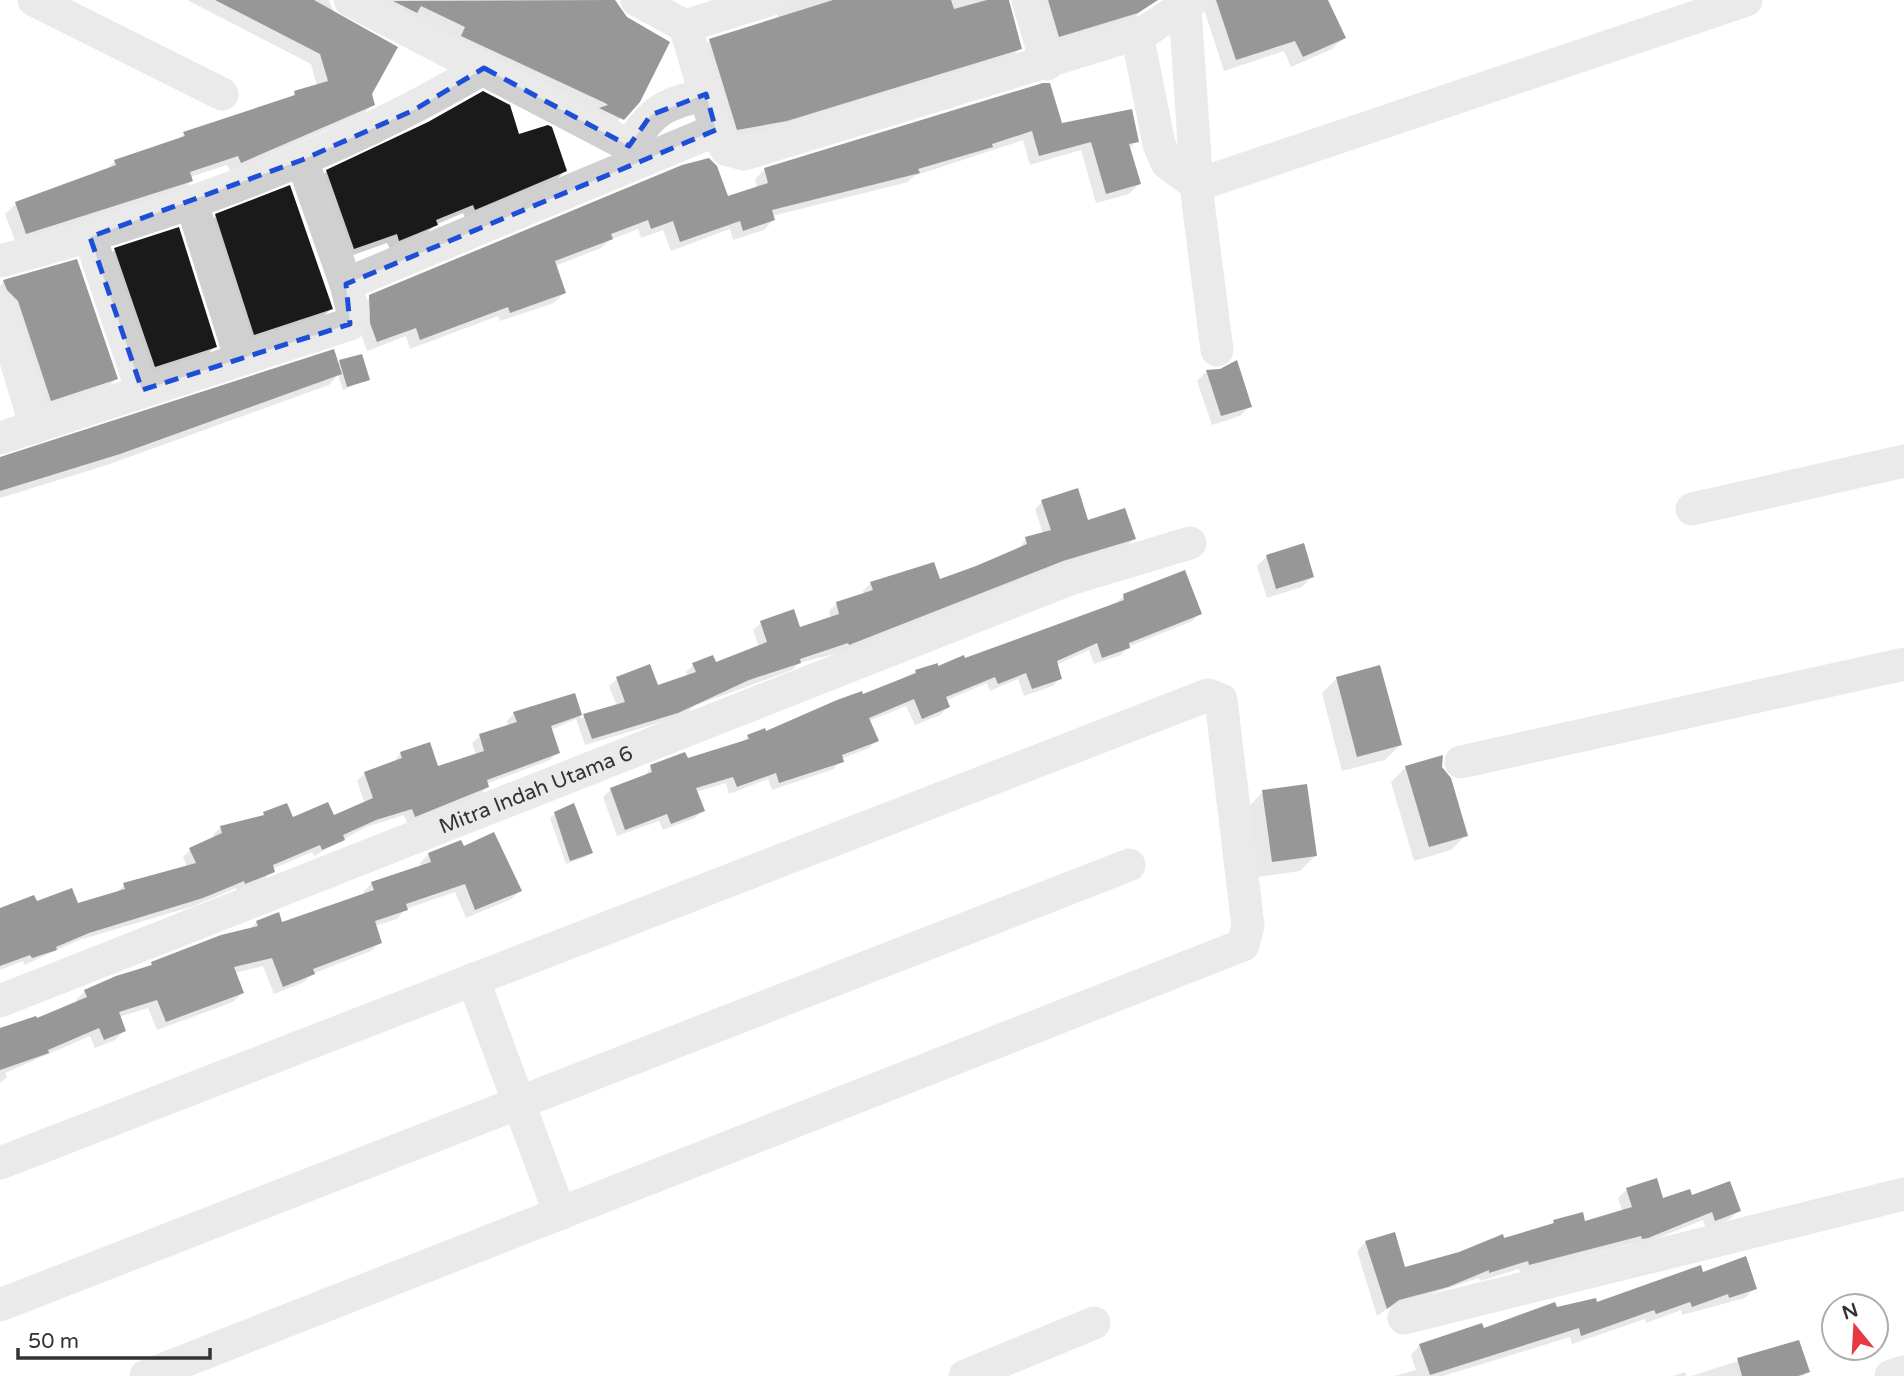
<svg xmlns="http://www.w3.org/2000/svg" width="1904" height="1376" font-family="'Varela Round',sans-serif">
<rect width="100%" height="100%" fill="#fff"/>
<g fill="#0003">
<path d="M187,0H329L373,104L363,114L231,172L227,165L190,177L191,181L181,191L16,243L5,214L16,204L105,171L115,161L177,141L184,134L288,99L295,93L317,86L311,64Z"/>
<path d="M363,0H611L617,3L626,18L667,40L654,74L612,129Z"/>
<path d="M773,0H1008L1020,48L1010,59L775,131L727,139L699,51L710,40L775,21L778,16Z"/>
<path d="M1032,0H1143L1145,7L1134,18L1049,47Z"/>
<path d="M1201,0H1326L1344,38L1332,49L1291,67L1284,51L1224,71Z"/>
<path d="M1061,125L1137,141L1129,149L1139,184L1129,194L1096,203L1081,150L1030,165L1023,140L914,176L908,182L772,216L773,220L764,230L733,240L730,229L671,251L663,230L641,238L638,229L610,240L601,248L555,266L564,293L554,303L500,321L498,316L410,349L406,336L367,351L361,333L360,307L370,297L727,198L757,188L755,179L764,170Z"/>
<path d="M518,136L565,171L555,181L465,218L463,213L435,225L426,234L390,249L387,243L345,258L317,181L327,171Z"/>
<path d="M216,216L331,309L319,320L243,345L205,227Z"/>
<path d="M115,250L215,347L205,356L145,376L105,260Z"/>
<path d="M4,281L116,379L106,389L41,410L0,302V286Z"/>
<path d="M340,362L368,379L343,390L338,375L329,385L107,465L0,498V458Z"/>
<path d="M1207,371L1250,406L1240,416L1212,425L1197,381Z"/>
<path d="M1042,502L1087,523L1134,539L1126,546L842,652L799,663L792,670L694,706L688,712L669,720L585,745L576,719L551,730L558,752L550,760L486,784L487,787L480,795L407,823L404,815L366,827L314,856L312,852L272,869L265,879L237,890L236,888L194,906L79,940L24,965L23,961L0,970V915L36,903L77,905L117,892L124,885L187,867L183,857L190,850L214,839L213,835L221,827L259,818L286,805L292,820L334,817L365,804L357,781L365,773L394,761L401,753L437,768L476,755L472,743L480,736L508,726L507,721L514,713L574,696L581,718L617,706L609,686L617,679L657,687L687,677L686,672L693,665H715L759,647L753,630L761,623L799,629L831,619L829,611L836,604L864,595L863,591L871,583L939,582L1019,549L1026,539L1043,534L1035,509Z"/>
<path d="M1267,556L1312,577L1302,587L1267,598L1257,566Z"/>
<path d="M1124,596L1200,614L1192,621L1128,647L1121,655L1094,664L1089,650L1056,665L1060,678L1053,686L1024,696L1018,679L990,691L987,683L945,701L948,707L940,715L915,725L906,706L869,721L877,740L869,748L841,759L834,769L772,790L768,779L729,794L726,783L696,792L703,810L695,818L663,830L659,821L617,836L603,797L611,789L644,777L651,767L687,760L740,744L748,736L765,733L862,697L916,672L964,660L1116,603Z"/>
<path d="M1337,678L1400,745L1385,760L1342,771L1322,693Z"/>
<path d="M1406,767H1441L1466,835L1451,850L1414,861L1391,782Z"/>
<path d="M1263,792L1315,856L1300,871L1257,877L1248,807Z"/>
<path d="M555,814L591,853L586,857L566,864L550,818Z"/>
<path d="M463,849L520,891L511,899L466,918L455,892L405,909L397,919L374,926L380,942L371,951L312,974L304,982L274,994L263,966L234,973L242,993L233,1002L157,1030L148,1008L119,1017L124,1031L115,1040L95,1048L90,1036L5,1073L7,1077L0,1083V1033L77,1003L76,1000L85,991L152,964L249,930L257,922L281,924L364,895L363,892L372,883L421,867L420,863L429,854Z"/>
<path d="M1627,1189L1662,1201L1691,1197L1739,1210L1730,1219L1706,1229L1703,1220L1638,1246L1633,1247L1632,1244L1520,1273L1519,1269L1480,1281L1479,1278L1388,1308L1377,1316L1357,1251L1366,1242L1403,1269L1549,1227L1554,1221L1584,1223L1622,1210L1618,1198Z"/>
<path d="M1702,1274L1755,1288L1745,1298L1682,1315L1681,1310L1646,1323L1645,1319L1572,1344L1570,1337L1443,1376H1394L1416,1370L1411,1355L1420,1345L1556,1309L1596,1304Z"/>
<path d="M1798,1342L1808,1372L1803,1376H1691Z"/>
<path d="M1685,1372L1687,1376H1672Z"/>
</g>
<g fill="#1a1a1a">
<path d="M215,0H314L398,47L372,94L375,105L241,163L238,156L190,172L193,181L190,182L26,234L15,202L116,165L114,160L185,136L183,132L295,95L294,91L328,81L320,54Z"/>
<path d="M615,0L627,17L670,42L640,102L624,120L599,108L608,105L605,103L461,36L465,27L421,6L417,13L393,1Z"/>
<path d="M833,0H951L954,9L987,0H1009L1022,49L787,121L737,130L709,39Z"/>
<path d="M1048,0H1158L1138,13L1059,37Z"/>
<path d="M1216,0H1328L1346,38L1303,57L1295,41L1236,60Z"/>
<path d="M1043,83H1050L1062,123L1132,109L1139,142L1129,144L1141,184L1106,194L1091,142L1039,156L1032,131L992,144L993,147L918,169L920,173L772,210L775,220L743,231L740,221L680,242L673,221L651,229L648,220L611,234L613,239L555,261L566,293L510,313L508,307L420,340L416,328L377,342L370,323L369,295L682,165L709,158L717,166L728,196L768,183L764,168Z"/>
<path d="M483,91L510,105L519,134L548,125L552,127L567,171L475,210L473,205L436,220L438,225L399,241L397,234L354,249L326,170L428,122Z"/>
<path d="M290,185L333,309L254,335L215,214Z"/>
<path d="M179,227L217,347L155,367L114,248Z"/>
<path d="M77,259L118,379L51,401L18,301L7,290L3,280Z"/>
<path d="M334,349L342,374L120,454L0,491V457Z"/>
<path d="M362,354L370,380L347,387L339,360Z"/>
<path d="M1237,360L1252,407L1221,416L1206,370L1220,369Z"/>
<path d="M1078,488L1088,520L1125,508L1136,539L1063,561L849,645L848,643L800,659L801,663L749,680L678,713L592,739L583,714L625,702L616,677L650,664L658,685L696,672L692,663L713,655L716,662L767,642L760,621L794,609L800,627L839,614L836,602L873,590L870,582L934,562L940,579L976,566L1027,544L1025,537L1051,530L1041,500Z"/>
<path d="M1304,543L1314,577L1276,589L1266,555Z"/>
<path d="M1185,570L1202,614L1129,643L1130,648L1102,658L1097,643L1057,661L1062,679L1032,689L1026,673L998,684L995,677L946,697L950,707L922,719L914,699L869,718L879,741L842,755L844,762L779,783L776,773L737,787L733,777L696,788L705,811L671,824L667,814L625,830L610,788L652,772L650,765L685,752L688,758L749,739L747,735L765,728L766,731L837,700L862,691L863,694L916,673L915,670L938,663V666L964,655L965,658L1124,600L1123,594Z"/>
<path d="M1380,665L1402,745L1357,757L1336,677Z"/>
<path d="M575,693L582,715L551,726L560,753L487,780L489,787L415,817L412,809L376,820L343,835L345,840L322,850L320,845L273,865L275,872L245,884L244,881L203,898L89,933L56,947L57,950L32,958L30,955L0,966V908L34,895L37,901L72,888L78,903L125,889L123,883L196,863L189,848L222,833L220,826L264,815L263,812L287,803L293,817L328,802L334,815L373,798L364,772L402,758L400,752L430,742L438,766L484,751L479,734L517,722L513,712Z"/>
<path d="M1443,755L1442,767L1451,778L1468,836L1429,847L1405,766Z"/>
<path d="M1307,784L1317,856L1272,862L1262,790Z"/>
<path d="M574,803L593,853L570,861L554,812Z"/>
<path d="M494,832L522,891L475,910L465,884L406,904L408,910L375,921L382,943L313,969L315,974L283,987L272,958L234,967L244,993L166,1022L157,1000L119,1012L126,1031L104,1040L99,1028L48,1050L49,1053L0,1070V1028L36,1016L37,1018L87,997L84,990L116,976L152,965L151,962L221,935L258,926L256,921L279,912L282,922L374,890L371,882L431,862L428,853L461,840L464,846Z"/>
<path d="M1657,1178L1663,1198L1690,1189L1692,1195L1730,1181L1741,1211L1715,1221L1712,1212L1648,1238L1642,1239L1641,1236L1529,1265L1528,1261L1489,1273V1270L1448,1287L1399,1300L1387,1309L1365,1241L1395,1232L1405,1267L1459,1252L1503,1234L1504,1238L1554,1223L1553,1220L1583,1212L1585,1221L1632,1207L1626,1188Z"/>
<path d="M1746,1256L1757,1289L1729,1298L1728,1294L1692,1307L1690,1302L1656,1314L1654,1310L1581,1336L1579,1328L1430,1375L1419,1344L1482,1323L1484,1328L1555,1302L1557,1307L1596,1298L1597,1302L1701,1265L1703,1272Z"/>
<path d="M1799,1340L1810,1372L1798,1376H1742L1737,1358Z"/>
</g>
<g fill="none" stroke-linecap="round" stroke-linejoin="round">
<g stroke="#d0d0d0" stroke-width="33">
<path d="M34,0L222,94"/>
<path d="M350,0L649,156"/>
<path d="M637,0L685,26L716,130"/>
<path d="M1028,0L1047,64"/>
<path d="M1185,8L1198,202L1217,350"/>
<path d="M685,26L769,0"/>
<path d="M1137,34L1159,144L1167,163L1197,185L1746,0"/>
<path d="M629,146C656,107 662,106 706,94"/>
<path d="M302,160L346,284"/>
<path d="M191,201L241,359"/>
<path d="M90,237L142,390"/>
<path d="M0,261C167,217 334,157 484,68"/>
<path d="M0,307L36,427"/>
<path d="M0,438L350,324L353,312L346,284L716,130L726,149L744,154L1146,31L1193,0"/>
<path d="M1692,509L1904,461"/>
<path d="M1461,762L1904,664"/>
<path d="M473,979L560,1214"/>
<path id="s1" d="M0,1001L1070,579L1190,543"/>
<path d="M0,1163L1208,695L1221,700L1248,926L1243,945L146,1376"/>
<path d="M0,1305L1129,865"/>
<path d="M1404,1318L1904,1194"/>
<path d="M965,1376L1094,1323"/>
<path d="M1891,1376L1904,1372"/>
</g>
</g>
<path d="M0 0H1904V1376H0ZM484,68L629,146L651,115L706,94L716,130L346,284L350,324L142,390L90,237L302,160L414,110Z" fill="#fff" fill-opacity=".55" fill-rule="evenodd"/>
<path fill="none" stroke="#1d4ed8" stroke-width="5" stroke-dasharray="14 9" stroke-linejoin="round" d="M484,68L629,146L651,115L706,94L716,130L346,284L350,324L142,390L90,237L302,160L414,110Z"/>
<g text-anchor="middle" stroke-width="7" stroke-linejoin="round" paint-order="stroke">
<g font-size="21" fill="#333" stroke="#fff">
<text dy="7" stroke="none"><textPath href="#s1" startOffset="576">Mitra Indah Utama 6</textPath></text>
</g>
</g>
<g transform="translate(1855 1327) rotate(342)"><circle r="33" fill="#ffffff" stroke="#adadad" stroke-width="2"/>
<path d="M0-5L12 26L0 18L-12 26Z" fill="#e63946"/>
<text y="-10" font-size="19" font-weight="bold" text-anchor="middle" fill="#333333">N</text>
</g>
<path d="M18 1348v10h192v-10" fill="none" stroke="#333333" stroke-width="3.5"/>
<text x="28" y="1348" font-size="21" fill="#333333" stroke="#ffffff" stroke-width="5" paint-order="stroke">50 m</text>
</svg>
